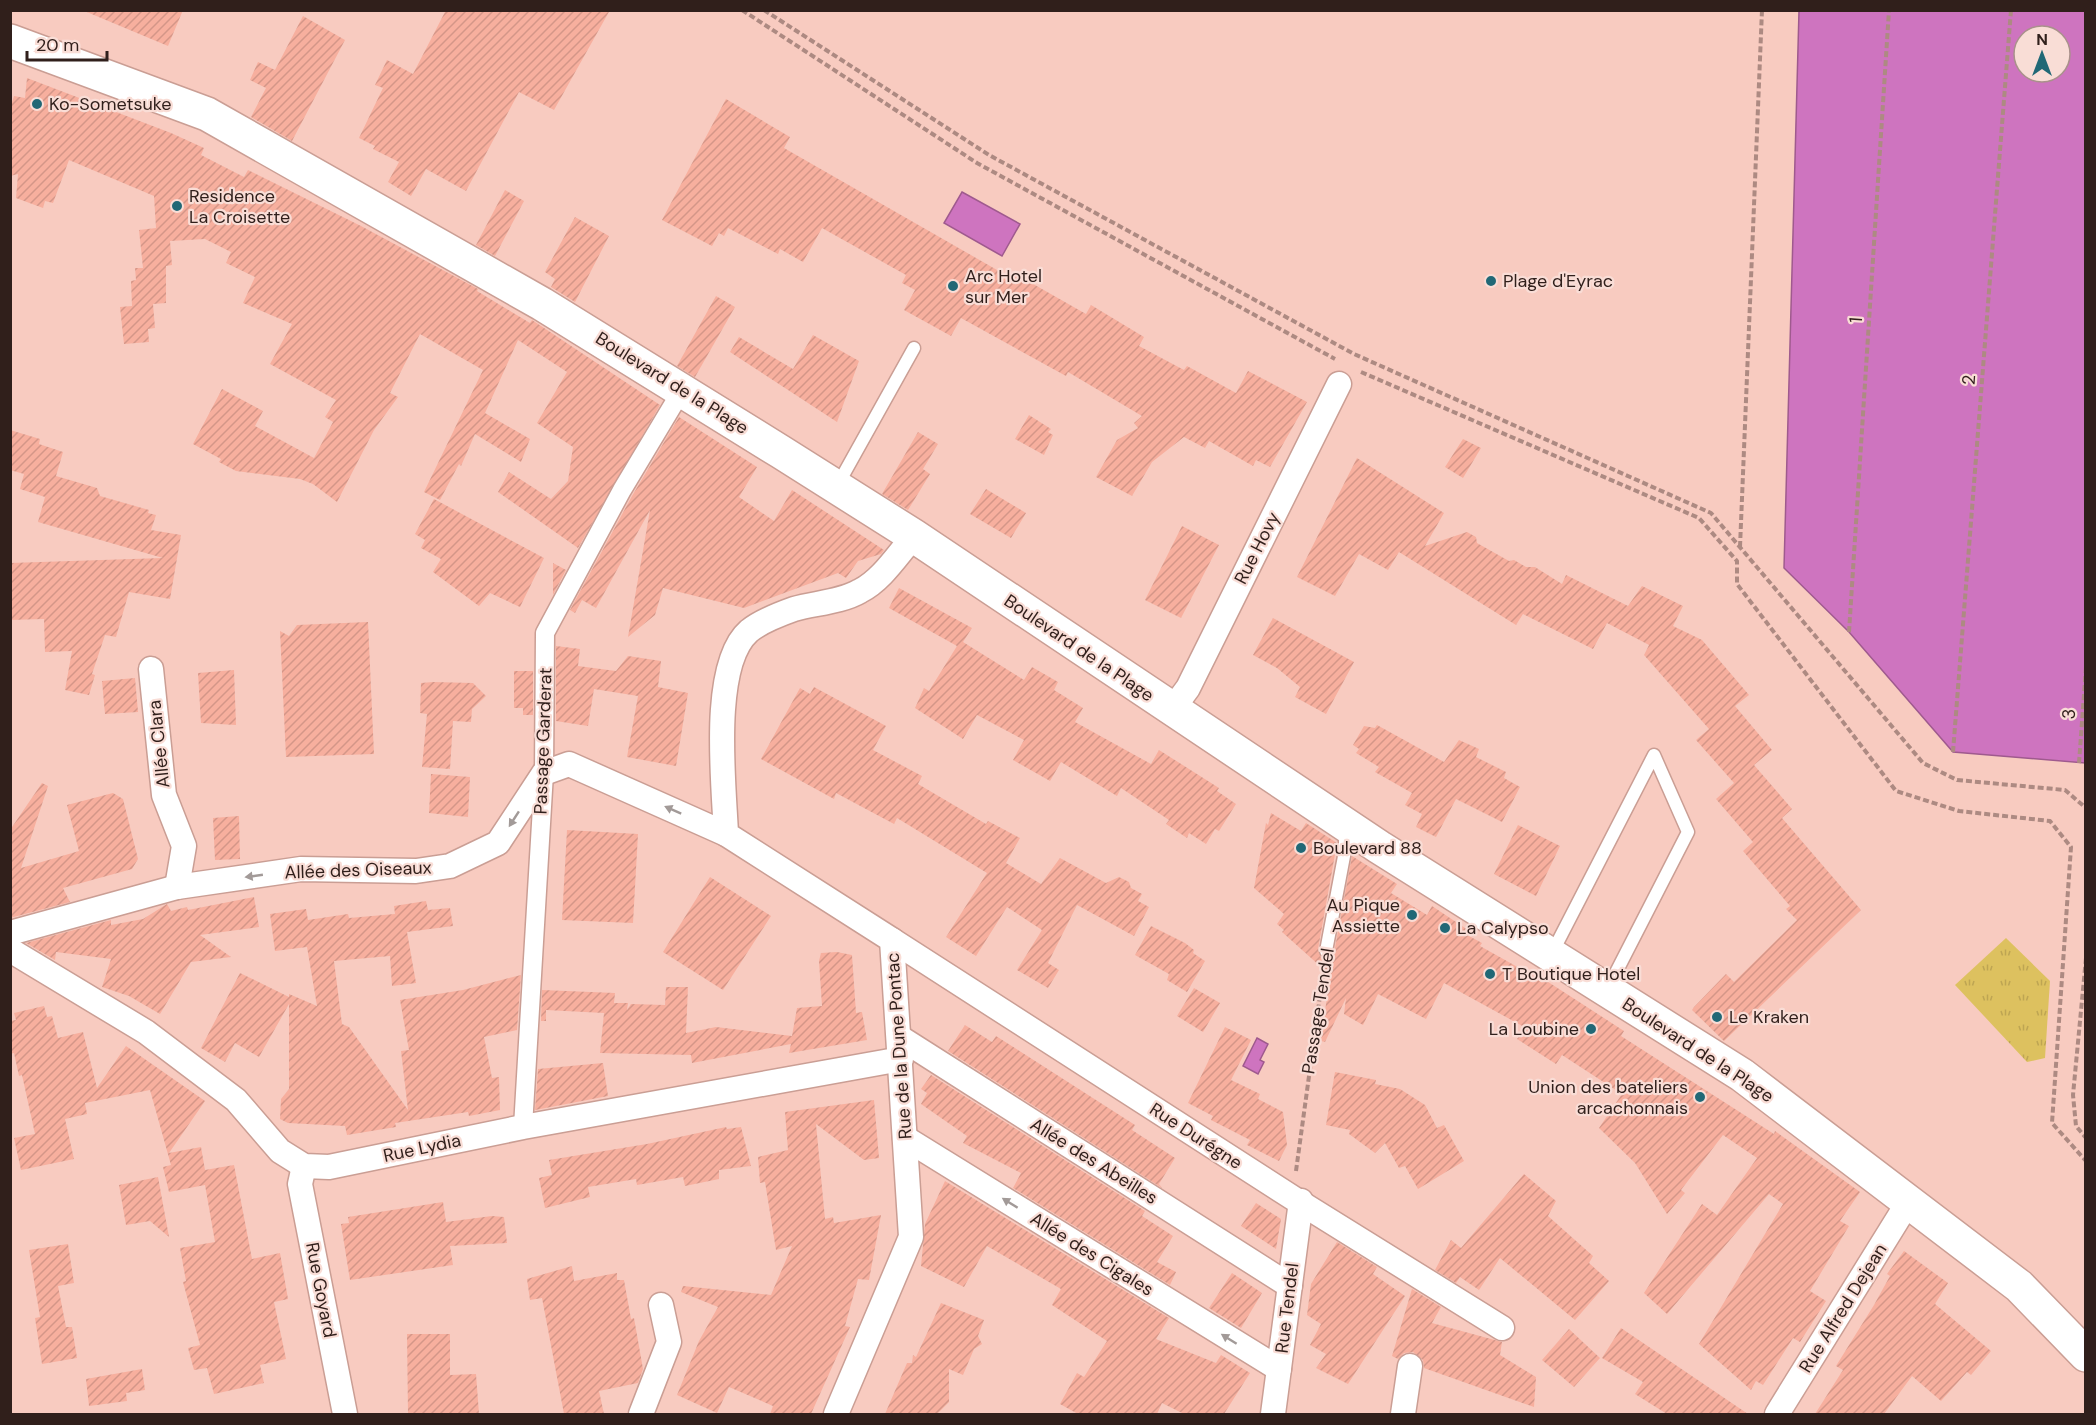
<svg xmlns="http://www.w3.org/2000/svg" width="2096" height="1425" font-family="'DM Sans',sans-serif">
<defs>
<pattern id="park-tufts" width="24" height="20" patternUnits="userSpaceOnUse" patternTransform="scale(1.5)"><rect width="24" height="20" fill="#ddc15f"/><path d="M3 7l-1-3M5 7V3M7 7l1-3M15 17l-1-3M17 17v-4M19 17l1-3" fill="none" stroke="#bea552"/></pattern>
<pattern id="building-hatch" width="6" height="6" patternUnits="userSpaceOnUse" patternTransform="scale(1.5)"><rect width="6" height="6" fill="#f7af9e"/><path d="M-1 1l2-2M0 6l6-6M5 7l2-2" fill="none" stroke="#d49688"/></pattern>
</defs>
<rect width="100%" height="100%" fill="#f8cbc0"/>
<path fill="url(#park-tufts)" d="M2006,938L2050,981L2045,1058L2027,1062L1955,985Z"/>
<g fill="#ce74bf" stroke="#9f5a8e" stroke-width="1.5" fill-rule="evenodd">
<path d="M1799,11H2085V763L1953,752L1849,632L1784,568ZM2024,36H2060V72H2024Z"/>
<path d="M962,192L1020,224L1002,256L944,223Z"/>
<path d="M1257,1038L1268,1044L1260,1060L1264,1062L1258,1074L1243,1066Z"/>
</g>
<g fill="url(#building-hatch)">
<path d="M82,10H183L168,46Z"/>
<path d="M446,10H610L554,110L519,92L466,191L426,169L411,196L388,182L399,162L373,149L375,146L359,138L383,88L375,85L387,60L413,74Z"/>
<path d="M303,16L345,40L292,141L251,117L266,88L250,80L258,62L275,70Z"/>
<path d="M27,78L171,133L204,148L201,155L244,177L248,170L361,226L478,289L477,291L530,323L532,320L660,405L578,548L498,492L509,472L551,499L568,481L573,447L537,423L567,372L518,340L485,413L530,439L521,462L475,434L461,466L459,464L440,500L424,492L483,370L420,334L390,393L398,397L374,430L337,502L313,484L300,479L236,471L219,462L221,459L193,444L222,389L263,411L255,426L314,458L333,422L325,417L336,400L270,364L292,324L243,303L255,277L226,263L231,252L205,239L170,241L172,265L166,266V303L153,304L155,328L148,329L149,342L124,344L120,307L132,306L131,281L136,280L135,268H143L139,230L156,228L154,196L69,160L53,203L45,201L43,208L16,198L18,174L10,176V109L14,96L25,98Z"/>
<path d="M726,99L790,137L784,148L1011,278L1014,273L1086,314L1091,305L1144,337L1139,346L1184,370L1187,366L1236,393L1248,371L1307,402L1270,467L1256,460L1253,466L1209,441L1205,448L1184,437L1152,462L1132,496L1096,477L1117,440L1138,428L1134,423L1142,416L1068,372L1066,376L961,318L951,336L904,310L915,290L902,283L906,275L822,228L803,262L780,249L778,254L728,228L724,236L719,233L712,246L662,220Z"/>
<path d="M505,190L524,201L495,256L476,245Z"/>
<path d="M575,217L609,236L575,302L551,287L555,279L545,272Z"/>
<path d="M716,296L735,307L695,377L677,366Z"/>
<path d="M813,335L859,361L837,422L730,352L739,337L793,369Z"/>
<path d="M1029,415L1051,429L1048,432L1053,435L1044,455L1015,439Z"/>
<path d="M679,417L757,467L739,497L774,521L792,490L884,550L881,554L858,561L846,578L838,573L744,608L663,588L655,615L628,637L650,510L596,608L582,600L575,613L570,610L632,496Z"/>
<path d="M10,430L40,439L39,444L63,452L56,476L97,488L100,496L149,510L148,513L156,515L151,530L181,535L170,599L129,592L116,637L105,635L92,674L95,675L89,695L65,690L72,651L45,652L44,619L10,620V563L163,558L38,522L45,497L20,489L24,474L10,470Z"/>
<path d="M918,432L938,444L923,469L930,474L908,510L882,494Z"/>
<path d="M1463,439L1481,448L1463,478L1445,467Z"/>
<path d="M1357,458L1444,513L1425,546L1467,532L1476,537L1477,543L1509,561L1514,560L1526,567H1535L1562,584L1566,575L1628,606L1642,586L1683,606L1673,626L1702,640L1749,695L1735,706L1772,750L1754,765L1792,809L1782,818L1861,910L1724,1041L1692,1010L1694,1007L1726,974L1734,982L1797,920L1786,909L1790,906L1743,851L1753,842L1716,799L1734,783L1696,740L1709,729L1644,655L1649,645L1607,623L1593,649L1523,614L1516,625L1399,552L1388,570L1359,554L1335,596L1297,577Z"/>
<path d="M986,489L1026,513L1011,538L970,514Z"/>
<path d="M434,499L544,558L520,607L490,593L479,606L433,572L441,559L421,548L425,540L415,534Z"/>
<path d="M1182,526L1219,545L1181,618L1145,600Z"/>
<path d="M553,563L566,570L553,595Z"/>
<path d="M899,588L972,628L963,642L1024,680L1032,667L1058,682L1054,690L1083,708L1075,722L1151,764L1159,750L1219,788L1217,791L1236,804L1219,831L1215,829L1206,844L1189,833L1187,838L1166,824L1169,820L1121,788L1117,796L1061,762L1050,781L1013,760L1024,740L977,715L963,739L915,708L924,688L929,691L957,646L889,608Z"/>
<path d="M1273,618L1354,662L1326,714L1295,697L1300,687L1277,668L1253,655Z"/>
<path d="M368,622L374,754L286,757L280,631L289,636L297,625Z"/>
<path d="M556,646L580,649L578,666L616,671L628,656L661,661L658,687L688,693L676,766L627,757L638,696L594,689L588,726L556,721Z"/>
<path d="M234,670L236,725L201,723L198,673Z"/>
<path d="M514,671H533V715H523V708H514Z"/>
<path d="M135,678L138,712L105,714L102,681Z"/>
<path d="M433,682L473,683L486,696L472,709L471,722L453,721L450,769L422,767L427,714L420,713L421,683Z"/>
<path d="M814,687L886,726L873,750L922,776L918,784L986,824L988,821L1020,838L1006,863L1041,884L1060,858L1106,883L1119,877L1129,882L1131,888L1142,894L1138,901L1149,907L1134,936L1077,905L1048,963L1059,970L1048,988L1017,970L1042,930L1007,907L976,956L946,937L987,873L897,818L894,824L836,793L834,799L761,759L800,688L810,694Z"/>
<path d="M1377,725L1444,762L1459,740L1479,749L1476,757L1506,772L1504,778L1520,787L1502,822L1456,799L1436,837L1416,827L1422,814L1405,805L1412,793L1375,772L1379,767L1356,753L1359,749L1353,745L1364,726L1375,728Z"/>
<path d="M431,774L470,777L468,817L429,813Z"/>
<path d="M42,783L48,786L21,868L79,851L67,805L113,793L123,799L138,859L132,869L63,888L70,902L10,918V830Z"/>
<path d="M1271,813L1301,831L1306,823L1337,843L1318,949L1321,958L1329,959L1334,953L1352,856L1397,884L1391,893L1427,915L1432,906L1471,932L1469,936L1482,943L1480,946L1541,980L1542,978L1573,998L1624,1031L1621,1036L1774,1134L1775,1131L1860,1192L1840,1221L1849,1226L1810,1291L1826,1301L1800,1342L1793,1338L1763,1385L1756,1381L1751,1390L1699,1344L1783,1204L1769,1194L1667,1314L1644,1293L1702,1204L1717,1215L1757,1158L1723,1135L1681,1190L1685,1193L1667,1214L1635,1163L1599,1128L1622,1094L1562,1055L1556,1064L1517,1039L1526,1028L1444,983L1426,1019L1378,994L1363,1025L1344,1014L1346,998L1325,1042L1321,1041L1330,975L1282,932L1284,930L1277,924L1284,914L1254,888L1266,823L1268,825Z"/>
<path d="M239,816L240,859L215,860L213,818Z"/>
<path d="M1518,825L1560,846L1536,896L1494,874Z"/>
<path d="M567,830L638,834L633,923L562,920Z"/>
<path d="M710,877L771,916L723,990L663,952Z"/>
<path d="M254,897L259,927L200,935L231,957L191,962L160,1014L129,996L102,987L111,959L56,952L55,960L26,943L111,920V925L143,919L167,904L171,911L187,907L188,910Z"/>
<path d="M426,901L428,910L450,908L453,926L407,932L416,983L392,986L390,956L334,961L342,1024L349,1027L408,1110L401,1051L409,1050L400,1000L463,990L521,975L517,1030L484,1037L492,1078L499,1077L500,1110L469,1116L468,1112L395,1123L396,1127L347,1135L345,1126L288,1123L280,1119L281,1099L289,1089V1004L259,1057L235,1043L225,1062L201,1048L240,973L289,997V994L317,1006L307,947L275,951L270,914L306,909L308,920L348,914L349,918L395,914L394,906Z"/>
<path d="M1151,926L1185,943L1194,950L1193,953L1205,961L1187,992L1167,980L1169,974L1135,955Z"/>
<path d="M837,952L852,955L856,1013L862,1012L867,1040L789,1053L791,1044L692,1063L691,1055L600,1053L604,1013L546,1010V1021H541L542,990L615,993L614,1003H628L627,1010L631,1004L665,1005L666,987H688L686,1033L716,1027L792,1036L797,1008L822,1006L819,961L821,953Z"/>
<path d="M1194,988L1220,1003L1203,1032L1177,1016Z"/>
<path d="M44,1006L47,1017L52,1016L58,1038L83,1032L97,1088L126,1046L205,1101L169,1153L201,1147L205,1170L234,1165L252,1259L280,1253L288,1299L274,1302L286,1359L260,1365L264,1383L214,1394L207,1368L194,1370L188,1348L200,1345L183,1282L186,1281L180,1248L215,1242L205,1185L169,1192L163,1167L171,1165L150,1090L85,1103L87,1114L65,1119L74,1159L21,1170L14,1138L35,1134L22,1075L19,1076L14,1053L10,1054V1021L16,1020L14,1013Z"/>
<path d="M965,1025L992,1042L996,1036L1135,1125L1132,1130L1175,1158L1159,1184L1162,1188L948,1051Z"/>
<path d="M1225,1027L1251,1040L1231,1080L1260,1094L1258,1099L1283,1112L1287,1145L1279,1161L1247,1145L1250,1140L1211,1120L1213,1116L1188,1103Z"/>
<path d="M603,1063L608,1096L535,1110L538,1069Z"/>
<path d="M1335,1072L1376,1080L1375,1084L1400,1089L1425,1105L1437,1128L1444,1125L1464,1161L1418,1189L1405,1166L1399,1168L1385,1143L1375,1153L1349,1134L1350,1130L1326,1125Z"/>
<path d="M931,1075L1145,1211L1142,1216L1173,1236L1157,1262L1176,1272L1170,1285L1013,1188L1021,1173L963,1143L967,1136L921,1104L927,1093L921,1089Z"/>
<path d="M874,1100L879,1158L864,1160L816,1124L825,1219L833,1217L834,1223L881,1215L869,1280L858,1279L845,1326L850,1327L811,1414H770L773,1406L729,1387L717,1413L677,1395L699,1341L718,1307L681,1292L683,1286L771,1295L792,1246L776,1250L765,1182L760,1183L758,1157L788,1150L785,1112Z"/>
<path d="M726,1127L727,1129L741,1127L751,1166L719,1170V1179L685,1186L683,1177L637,1185L636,1179L588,1187L590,1197L545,1208L539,1178L552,1175L549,1160L647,1144Z"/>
<path d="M1524,1174L1556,1201L1548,1216L1593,1256L1589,1263L1609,1281L1575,1320L1500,1258L1479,1290L1460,1277L1456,1283L1435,1270L1451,1240L1461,1248Z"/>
<path d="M158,1177L169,1237L150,1221L126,1225L119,1185Z"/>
<path d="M945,1181L1169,1318L1156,1339L1216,1363L1221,1355L1250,1373L1224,1414H1184L1162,1403L1157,1414H1078L1060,1404L1077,1373L1084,1377L1107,1341L1052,1305L1061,1289L987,1246L964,1287L921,1266L925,1224Z"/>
<path d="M443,1202L446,1222L492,1216L504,1217L507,1243L450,1246L453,1265L350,1280L341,1224L349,1223L348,1217Z"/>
<path d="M1256,1203L1281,1219L1276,1249L1241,1226Z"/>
<path d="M1337,1242L1377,1267L1373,1274L1405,1296L1348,1384L1316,1368L1326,1354L1310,1345L1321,1324L1307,1315L1311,1284Z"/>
<path d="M68,1244L74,1283L58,1286L66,1327H72L77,1358L42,1364L35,1318L40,1317L29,1250Z"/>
<path d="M1904,1251L1948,1283L1935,1304L1991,1351L1971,1375L1967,1372L1941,1401L1912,1376L1884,1414H1815L1843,1370L1836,1366L1874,1305L1890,1276L1887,1274Z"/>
<path d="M572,1266L574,1281L617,1273V1280H624L631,1319L634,1318L643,1369L638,1383L599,1391L604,1414H564L542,1298L530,1300L527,1279Z"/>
<path d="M1232,1273L1262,1293L1241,1328L1209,1308Z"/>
<path d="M1412,1289L1441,1307L1432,1323L1502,1342L1500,1355L1536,1377L1534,1407L1424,1368L1423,1360L1413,1352L1404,1353L1398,1359L1392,1356Z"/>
<path d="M941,1303L984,1320L978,1336L982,1344L974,1349L963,1375L949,1369V1402L937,1414H885L907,1363H912L913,1355L916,1357Z"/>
<path d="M1621,1328L1748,1414H1667L1635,1394L1643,1382L1602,1358Z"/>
<path d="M1569,1329L1600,1358L1574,1387L1542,1360Z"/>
<path d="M407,1334H450V1375L476,1374L479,1414H408Z"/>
<path d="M142,1369L145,1390L126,1393L127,1401L89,1406L86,1379Z"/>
</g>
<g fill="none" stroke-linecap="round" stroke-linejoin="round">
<defs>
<g id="service">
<path d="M837,486L914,348"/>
<path d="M1326,951L1345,851V828"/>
<path d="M1551,955L1654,755L1688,832L1607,990"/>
</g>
<path id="pedestrian" d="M523,1127L544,773L545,633L622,490L682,390"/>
<g id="minor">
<path d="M151,669L164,795L184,846L177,887"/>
<path d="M1171,711L1188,688L1339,384"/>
<path d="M10,933L177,887L301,869L416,871L450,866L498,843L544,773L569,764L726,834"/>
<path d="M892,940L1293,1198L1502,1328"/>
<path d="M10,950L146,1032L236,1100L280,1151L304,1166L329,1167L523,1127L901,1059"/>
<path d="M899,1037L1290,1286"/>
<path d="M905,1138L1279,1369"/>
<path d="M304,1166L300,1184L345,1414"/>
<path d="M641,1414L669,1342L661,1305"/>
<path d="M836,1414L911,1237L892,940L726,834C724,785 710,665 749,631C761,621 780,614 794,609C815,603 841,602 860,591C882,580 898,554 914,536"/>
<path d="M1273,1414L1301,1201"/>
<path d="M1403,1414L1410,1366"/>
<path d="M1777,1414L1909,1201"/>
</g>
<path id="secondary" d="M10,41L207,114L542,304L781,452L914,536L1379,847L1742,1075L2019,1286L2086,1355"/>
</defs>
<use href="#service" stroke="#ca9e94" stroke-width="15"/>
<use href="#pedestrian" stroke="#ca9e94" stroke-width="21"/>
<use href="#minor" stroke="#ca9e94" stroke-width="27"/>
<use href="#secondary" stroke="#ca9e94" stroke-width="36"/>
<g stroke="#ad8a82" stroke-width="4" stroke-dasharray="6 3" stroke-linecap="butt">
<path d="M742,10L977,163L1335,359"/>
<path d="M764,10L989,155L1354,354L1711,513L1923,763L1957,780L2065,790L2086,808"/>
<path d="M1361,372L1699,518L1737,561V584L1896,791L1959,811L2050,821L2071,847L2052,1123L2086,1161"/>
<path d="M1740,547L1762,10"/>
<path d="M1849,632L1889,10"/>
<path d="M1953,752L2011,10"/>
<path d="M2079,763L2086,667"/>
<path d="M2086,958L2073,1095L2076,1126L2086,1138"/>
<path d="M1296,1171L1324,967"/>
</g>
<use href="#service" stroke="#fff" stroke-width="12"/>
<use href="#pedestrian" stroke="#fff" stroke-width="18"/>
<use href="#minor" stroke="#fff" stroke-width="24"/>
<use href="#secondary" stroke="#fff" stroke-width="33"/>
</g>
<defs><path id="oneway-solid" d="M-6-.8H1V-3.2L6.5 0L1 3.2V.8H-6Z" transform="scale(1.5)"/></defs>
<g fill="#a29a98">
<use href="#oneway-solid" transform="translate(673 810) rotate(-156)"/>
<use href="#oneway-solid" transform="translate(514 819) rotate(123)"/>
<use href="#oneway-solid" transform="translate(254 876) rotate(172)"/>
<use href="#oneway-solid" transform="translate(1010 1203) rotate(-148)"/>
<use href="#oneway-solid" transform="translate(1229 1339) rotate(-148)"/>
</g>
<g fill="#216876" stroke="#f9ddd6" stroke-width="2">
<circle cx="37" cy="104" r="6"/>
<circle cx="177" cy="206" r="6"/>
<circle cx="1491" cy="281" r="6"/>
<circle cx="953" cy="286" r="6"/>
<circle cx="1301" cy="848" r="6"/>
<circle cx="1412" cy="915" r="6"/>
<circle cx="1445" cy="928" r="6"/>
<circle cx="1490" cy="974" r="6"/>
<circle cx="1717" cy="1017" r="6"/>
<circle cx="1591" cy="1029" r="6"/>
<circle cx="1700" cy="1097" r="6"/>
</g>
<g text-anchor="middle" stroke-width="4.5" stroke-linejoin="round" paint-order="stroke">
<g font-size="18" fill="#301f1b" stroke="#f9ddd6" text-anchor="start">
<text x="49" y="110">Ko-Sometsuke</text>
<text x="189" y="202">Residence<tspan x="189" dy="21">La Croisette</tspan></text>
<text x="965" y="282">Arc Hotel<tspan x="965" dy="21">sur Mer</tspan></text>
<text x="1503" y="287">Plage d'Eyrac</text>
<text x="1313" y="854">Boulevard 88</text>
<text x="1400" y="911" text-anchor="end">Au Pique<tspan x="1400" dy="21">Assiette</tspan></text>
<text x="1457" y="934">La Calypso</text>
<text x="1502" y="980">T Boutique Hotel</text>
<text x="1729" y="1023">Le Kraken</text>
<text x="1579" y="1035" text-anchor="end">La Loubine</text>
<text x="1688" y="1093" text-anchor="end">Union des bateliers<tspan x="1688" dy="21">arcachonnais</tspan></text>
</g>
<g font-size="18" fill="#301f1b" stroke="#f9ddd6">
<text transform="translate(1856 320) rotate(-86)" y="6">1</text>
<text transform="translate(1969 380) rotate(-86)" y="6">2</text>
<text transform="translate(672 383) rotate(32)" y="6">Boulevard de la Plage</text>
<text transform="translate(1257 548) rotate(-63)" y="6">Rue Hovy</text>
<text transform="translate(1079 648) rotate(34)" y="6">Boulevard de la Plage</text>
<text transform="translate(2069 714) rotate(-86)" y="6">3</text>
<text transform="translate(543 741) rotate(-88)" y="6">Passage Garderat</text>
<text transform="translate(159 744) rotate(-96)" y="6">Allée Clara</text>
<text transform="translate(358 870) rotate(-2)" y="6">Allée des Oiseaux</text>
<text transform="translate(1318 1011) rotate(-81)" y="6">Passage Tendel</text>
<text transform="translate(899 1046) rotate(-94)" y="6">Rue de la Dune Pontac</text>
<text transform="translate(1698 1050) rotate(33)" y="6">Boulevard de la Plage</text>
<text transform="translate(1196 1136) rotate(33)" y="6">Rue Durégne</text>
<text transform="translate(422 1148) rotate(-12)" y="6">Rue Lydia</text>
<text transform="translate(1094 1161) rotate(32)" y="6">Allée des Abeilles</text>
<text transform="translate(1092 1254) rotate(32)" y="6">Allée des Cigales</text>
<text transform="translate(321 1290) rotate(79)" y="6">Rue Goyard</text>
<text transform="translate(1287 1308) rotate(-83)" y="6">Rue Tendel</text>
<text transform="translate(1843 1308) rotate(-58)" y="6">Rue Alfred Dejean</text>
</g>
</g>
<rect width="2096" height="1425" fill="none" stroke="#301f1b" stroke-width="24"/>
<g transform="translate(2042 54)"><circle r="28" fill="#f9ddd6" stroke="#a9918b" stroke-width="1.5"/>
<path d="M0-4.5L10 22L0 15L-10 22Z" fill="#216876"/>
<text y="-9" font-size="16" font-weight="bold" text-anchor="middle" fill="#301f1b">N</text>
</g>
<path d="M27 51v9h80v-9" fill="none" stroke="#301f1b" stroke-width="3"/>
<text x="36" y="51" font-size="18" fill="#301f1b" stroke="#f9ddd6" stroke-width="4.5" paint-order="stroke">20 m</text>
</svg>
